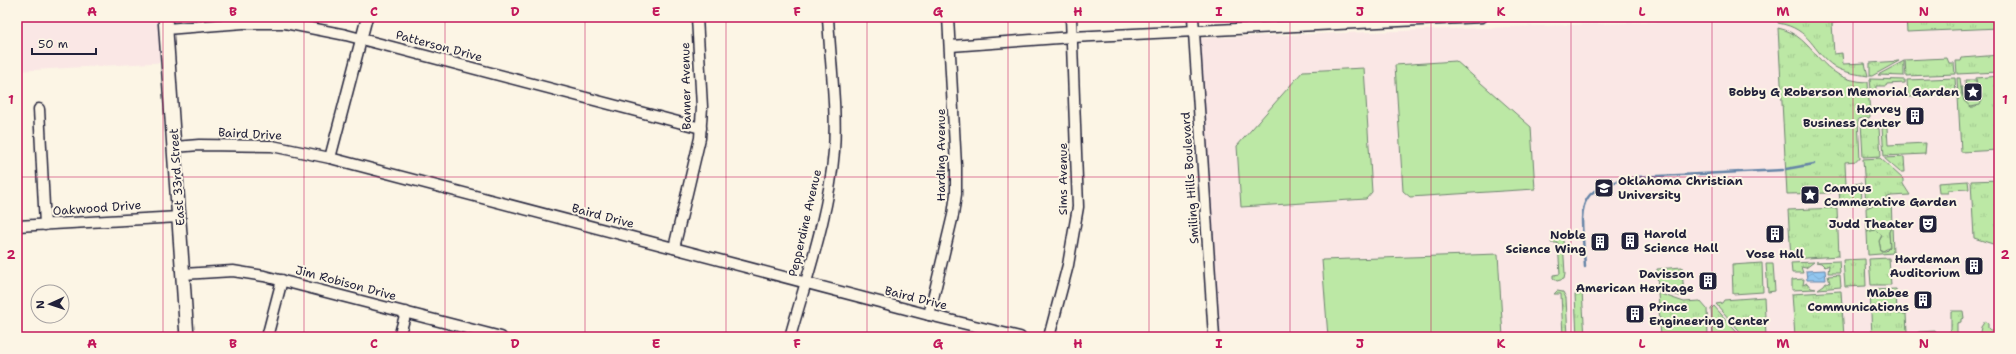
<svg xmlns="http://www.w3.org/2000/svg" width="2016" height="354" font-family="'Shantell Sans',sans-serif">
<defs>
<pattern id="grass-tufts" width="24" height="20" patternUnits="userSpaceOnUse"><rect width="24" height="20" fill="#bce8a5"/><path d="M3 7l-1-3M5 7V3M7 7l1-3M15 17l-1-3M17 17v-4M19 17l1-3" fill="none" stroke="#a1c78f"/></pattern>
<pattern id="water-waves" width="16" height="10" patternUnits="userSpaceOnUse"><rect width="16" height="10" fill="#91c6ef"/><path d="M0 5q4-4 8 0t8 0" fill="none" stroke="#7daace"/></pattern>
</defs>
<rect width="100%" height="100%" fill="#fcf5e5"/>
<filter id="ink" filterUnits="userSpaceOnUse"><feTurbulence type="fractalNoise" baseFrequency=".025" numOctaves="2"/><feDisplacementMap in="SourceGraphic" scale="8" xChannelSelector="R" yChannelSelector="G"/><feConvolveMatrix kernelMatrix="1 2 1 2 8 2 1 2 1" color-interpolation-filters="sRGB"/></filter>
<g filter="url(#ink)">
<g fill="#fae7e5">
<path d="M17,17H165L168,62L17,71Z"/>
<path d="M1684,17H1999V337H1220L1199,38L1684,21Z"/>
</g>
<g fill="url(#grass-tufts)" stroke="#6f8570">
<path d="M1778,17H1840L1841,22L1832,23L1834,54L1842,53L1843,64L1865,63L1868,76C1857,74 1845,73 1835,67C1811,51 1812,29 1778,23Z"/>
<path d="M1906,17H1999V28L1907,32Z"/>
<path d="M1778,28C1817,36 1817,81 1868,82L1870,117L1868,118L1858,119L1860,159H1857V161L1845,162L1846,185L1861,183L1862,202L1840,203L1839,191H1832L1831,193L1787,194Z"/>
<path d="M1999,55V72L1957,74L1956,61H1961L1962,58Z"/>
<path d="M1947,58L1949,63H1954L1955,74L1906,76L1905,60Z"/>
<path d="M1899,61L1872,76H1870V63Z"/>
<path d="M1904,61V76L1878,75Z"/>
<path d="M1999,76V150L1961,152L1957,78H1960L1962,95L1971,107H1976L1982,101C1982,92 1976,87 1976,78Z"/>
<path d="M1955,78L1956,94L1908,97L1907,80Z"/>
<path d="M1870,79L1905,80V83L1887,84L1886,86H1876V89L1871,90Z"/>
<path d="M1875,121L1876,128H1879L1881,156L1863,157L1861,122Z"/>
<path d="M1882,128H1887L1888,145L1926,143L1925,154L1884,156Z"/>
<path d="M1904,157L1905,172H1900L1884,158Z"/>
<path d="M1880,158L1903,179V184L1910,195L1891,196L1866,206L1863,159Z"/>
<path d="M1999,180V246L1974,238L1971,181Z"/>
<path d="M1968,181L1969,189L1948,190V193H1939L1938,183Z"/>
<path d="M1891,198L1892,225L1889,232L1890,247L1883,251H1881L1879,241L1882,236L1875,230L1867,232L1866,208Z"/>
<path d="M1837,208L1839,256L1791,259L1788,210Z"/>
<path d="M1558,234L1562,235L1563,240L1565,274L1564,279L1557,281L1553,278V275L1560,274L1558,243H1551L1553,235Z"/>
<path d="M1889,258L1891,285H1871L1869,259Z"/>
<path d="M1865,259L1866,286L1845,287L1843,260Z"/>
<path d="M1839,261L1840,273H1828L1829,265L1825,267L1821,263L1816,262Z"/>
<path d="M1814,262L1806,268L1801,267L1803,273H1792L1791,263Z"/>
<path d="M1762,263L1763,292L1733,294L1732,265Z"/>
<path d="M1766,264H1773L1775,291L1768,292Z"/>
<path d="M1682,267L1684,297L1658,291L1657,269Z"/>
<path d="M1840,275L1841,287L1818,289L1824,285L1826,282L1830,283L1828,276Z"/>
<path d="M1804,279L1803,285L1807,283L1811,288L1816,289L1792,290V280Z"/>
<path d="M1588,289V291L1582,292L1585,337H1577L1575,295L1579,291Z"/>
<path d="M1896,289L1897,314H1906L1907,332L1913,335L1919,332L1936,331V337H1872L1870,290Z"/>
<path d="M1557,291L1563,292L1566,298L1568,337H1563L1561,294H1554Z"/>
<path d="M1841,291L1844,337H1795L1792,294Z"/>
<path d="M1658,293L1684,302L1700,301L1707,309L1708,337H1661Z"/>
<path d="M1764,297L1766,337H1745L1716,304L1722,303L1724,300Z"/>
<path d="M1714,306L1741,337H1713L1711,309Z"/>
<path d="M1951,311H1963L1964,318L1961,319V322L1957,323V336L1951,337L1942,333H1948L1951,330Z"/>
<path d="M1985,321L1988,323V328L1994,333V337H1983L1980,332L1981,327Z"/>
</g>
<g fill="#bce8a5" stroke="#6f8570">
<path d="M1456,61L1531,127L1535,189L1410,197L1403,191L1395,65Z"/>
<path d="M1364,68L1372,192L1366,199L1241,207L1237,146L1303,71Z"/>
<path d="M1965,80H1976V86C1981,91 1984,98 1980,105L1971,107L1964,101L1961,87H1963V93L1965,97H1970L1974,93L1971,87L1966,89Z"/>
<path d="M1892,225L1893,253L1868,255L1867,232L1875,230L1882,235L1879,241L1881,251H1886L1890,247L1889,232Z"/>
<path d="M1498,254L1503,337H1328L1322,260Z"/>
</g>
<path fill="url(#water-waves)" stroke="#6584a7" d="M1825,270L1826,280H1807L1806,271Z"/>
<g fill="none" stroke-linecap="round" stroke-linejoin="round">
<g stroke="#6584a7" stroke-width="2.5">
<path d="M1786,169L1814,164"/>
<path d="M1585,267C1582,208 1569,188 1638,177L1783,170"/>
</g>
<defs>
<g id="minor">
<path d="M1193,17L1214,337"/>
<path d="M166,29L243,23H285L346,35L701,128"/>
<path d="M951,46L1072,37L1482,17"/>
<path d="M39,109L45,225"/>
<path d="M175,147L199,145L272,146L330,158L929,315L1020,337"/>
<path d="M330,158L367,17"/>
<path d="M17,226L179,217"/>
<path d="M674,248L700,138L702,107L697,17"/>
<path d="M183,274L233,271L264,276L501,337"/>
<path d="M929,315L953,215L956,194V166L948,17"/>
<path d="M267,337L282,280"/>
<path d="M399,337L406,312"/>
<path d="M790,337C807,276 829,214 834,151C837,108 830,60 828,17"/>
<path d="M1049,337L1068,265L1078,207L1071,17"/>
</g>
<path id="tertiary" d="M165,17L187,337"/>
</defs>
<use href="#minor" stroke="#22223b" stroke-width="13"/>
<use href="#tertiary" stroke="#22223b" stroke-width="16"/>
<use href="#minor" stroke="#fcf5e5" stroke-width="10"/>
<use href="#tertiary" stroke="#fcf5e5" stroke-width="13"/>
</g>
</g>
<path fill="none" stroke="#c2185b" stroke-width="1" stroke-opacity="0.55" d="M163,17V337M304,17V337M445,17V337M585,17V337M726,17V337M867,17V337M1008,17V337M1149,17V337M1290,17V337M1431,17V337M1571,17V337M1712,17V337M1853,17V337M17,177H1999"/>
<defs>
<symbol id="sight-square" viewBox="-11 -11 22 22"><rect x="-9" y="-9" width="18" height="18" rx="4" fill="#22223b" stroke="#fcf5e5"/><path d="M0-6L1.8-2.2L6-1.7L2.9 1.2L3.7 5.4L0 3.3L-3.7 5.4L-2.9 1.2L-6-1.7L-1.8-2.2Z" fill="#fff"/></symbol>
<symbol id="building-square" viewBox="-11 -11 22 22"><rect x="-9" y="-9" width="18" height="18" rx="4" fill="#22223b" stroke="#fcf5e5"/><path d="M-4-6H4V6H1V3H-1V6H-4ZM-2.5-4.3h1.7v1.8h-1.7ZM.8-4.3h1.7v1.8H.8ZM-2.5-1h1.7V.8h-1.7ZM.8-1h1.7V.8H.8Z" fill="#fff"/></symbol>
<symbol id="university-square" viewBox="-11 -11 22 22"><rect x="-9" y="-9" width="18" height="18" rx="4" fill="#22223b" stroke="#fcf5e5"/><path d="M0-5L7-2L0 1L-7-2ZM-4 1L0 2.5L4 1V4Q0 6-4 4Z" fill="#fff"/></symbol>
<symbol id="theatre-square" viewBox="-11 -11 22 22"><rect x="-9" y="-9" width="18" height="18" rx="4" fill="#22223b" stroke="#fcf5e5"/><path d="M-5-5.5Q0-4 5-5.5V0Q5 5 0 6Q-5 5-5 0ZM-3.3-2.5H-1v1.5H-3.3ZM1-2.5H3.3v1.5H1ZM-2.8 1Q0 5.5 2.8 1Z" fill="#fff"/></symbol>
</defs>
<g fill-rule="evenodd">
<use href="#sight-square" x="1962" y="81" width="22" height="22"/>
<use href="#building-square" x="1904" y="105" width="22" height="22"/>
<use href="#university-square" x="1593" y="177" width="22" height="22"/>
<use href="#sight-square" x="1799" y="184" width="22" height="22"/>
<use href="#theatre-square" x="1917" y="213" width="22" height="22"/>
<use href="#building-square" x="1764" y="223" width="22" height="22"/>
<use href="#building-square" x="1619" y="230" width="22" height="22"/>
<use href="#building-square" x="1589" y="231" width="22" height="22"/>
<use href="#building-square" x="1963" y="255" width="22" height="22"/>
<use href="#building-square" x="1697" y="270" width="22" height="22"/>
<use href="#building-square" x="1912" y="289" width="22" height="22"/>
<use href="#building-square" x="1624" y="303" width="22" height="22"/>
</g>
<g text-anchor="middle" stroke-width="4" stroke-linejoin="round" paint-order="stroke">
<g font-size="12" fill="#22223b" stroke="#fcf5e5">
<text transform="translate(439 46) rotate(15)" y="4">Patterson Drive</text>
<text transform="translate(686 86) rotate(-91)" y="4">Banner Avenue</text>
<text transform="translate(250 134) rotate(3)" y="4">Baird Drive</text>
<text transform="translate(941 155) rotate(-90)" y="4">Harding Avenue</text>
<text transform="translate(177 177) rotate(-94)" y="4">East 33rd Street</text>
<text transform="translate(1190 178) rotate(-94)" y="4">Smiling Hills Boulevard</text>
<text transform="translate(1063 179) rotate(-90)" y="4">Sims Avenue</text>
<text transform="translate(97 208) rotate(-4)" y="4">Oakwood Drive</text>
<text transform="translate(603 216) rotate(15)" y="4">Baird Drive</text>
<text transform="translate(805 223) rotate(-77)" y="4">Pepperdine Avenue</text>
<text transform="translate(346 283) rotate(15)" y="4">Jim Robison Drive</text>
<text transform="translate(916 298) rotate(14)" y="4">Baird Drive</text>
</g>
<g font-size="12" font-weight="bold" fill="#22223b" stroke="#fcf5e5" text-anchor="end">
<text x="1959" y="96">Bobby G Roberson Memorial Garden</text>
<text x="1901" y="113">Harvey<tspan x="1901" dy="14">Business Center</tspan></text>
<text x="1618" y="185" text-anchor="start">Oklahoma Christian<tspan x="1618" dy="14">University</tspan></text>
<text x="1824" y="192" text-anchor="start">Campus<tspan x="1824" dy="14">Commerative Garden</tspan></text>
<text x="1914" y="228">Judd Theater</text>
<text x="1644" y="238" text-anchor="start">Harold<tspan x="1644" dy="14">Science Hall</tspan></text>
<text x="1586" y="239">Noble<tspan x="1586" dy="14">Science Wing</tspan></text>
<text x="1775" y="258" text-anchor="middle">Vose Hall</text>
<text x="1960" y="263">Hardeman<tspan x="1960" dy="14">Auditorium</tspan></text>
<text x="1694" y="278">Davisson<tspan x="1694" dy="14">American Heritage</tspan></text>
<text x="1909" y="297">Mabee<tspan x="1909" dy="14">Communications</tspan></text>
<text x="1649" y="311" text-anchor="start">Prince<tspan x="1649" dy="14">Engineering Center</tspan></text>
</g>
</g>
<rect width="2016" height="354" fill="none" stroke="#fcf5e5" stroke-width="44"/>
<g transform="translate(50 304) rotate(267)"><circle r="19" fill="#fcf5e5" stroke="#a5a1a1"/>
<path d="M0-3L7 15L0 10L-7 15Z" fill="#22223b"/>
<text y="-6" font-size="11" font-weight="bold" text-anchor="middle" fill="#22223b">N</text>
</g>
<path d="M32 48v6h64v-6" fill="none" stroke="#22223b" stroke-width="2"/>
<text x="38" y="48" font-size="12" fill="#22223b" stroke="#fcf5e5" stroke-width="3" paint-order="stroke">50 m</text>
<rect x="22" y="22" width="1972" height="310" fill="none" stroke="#c2185b" stroke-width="1.5"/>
<g font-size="13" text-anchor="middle" font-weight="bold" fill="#c2185b">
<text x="92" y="16">A</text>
<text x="233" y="16">B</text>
<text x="374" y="16">C</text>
<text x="515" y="16">D</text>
<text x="656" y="16">E</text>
<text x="797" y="16">F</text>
<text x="938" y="16">G</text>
<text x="1078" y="16">H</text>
<text x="1219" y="16">I</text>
<text x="1360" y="16">J</text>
<text x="1501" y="16">K</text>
<text x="1642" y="16">L</text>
<text x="1783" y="16">M</text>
<text x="1924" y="16">N</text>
<text x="11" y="104">1</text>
<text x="2005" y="104">1</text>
<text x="11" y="259">2</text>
<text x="2005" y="259">2</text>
<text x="92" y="348">A</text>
<text x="233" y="348">B</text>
<text x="374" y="348">C</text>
<text x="515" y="348">D</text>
<text x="656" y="348">E</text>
<text x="797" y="348">F</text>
<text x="938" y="348">G</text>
<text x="1078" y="348">H</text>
<text x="1219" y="348">I</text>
<text x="1360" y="348">J</text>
<text x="1501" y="348">K</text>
<text x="1642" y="348">L</text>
<text x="1783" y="348">M</text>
<text x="1924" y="348">N</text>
</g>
</svg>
